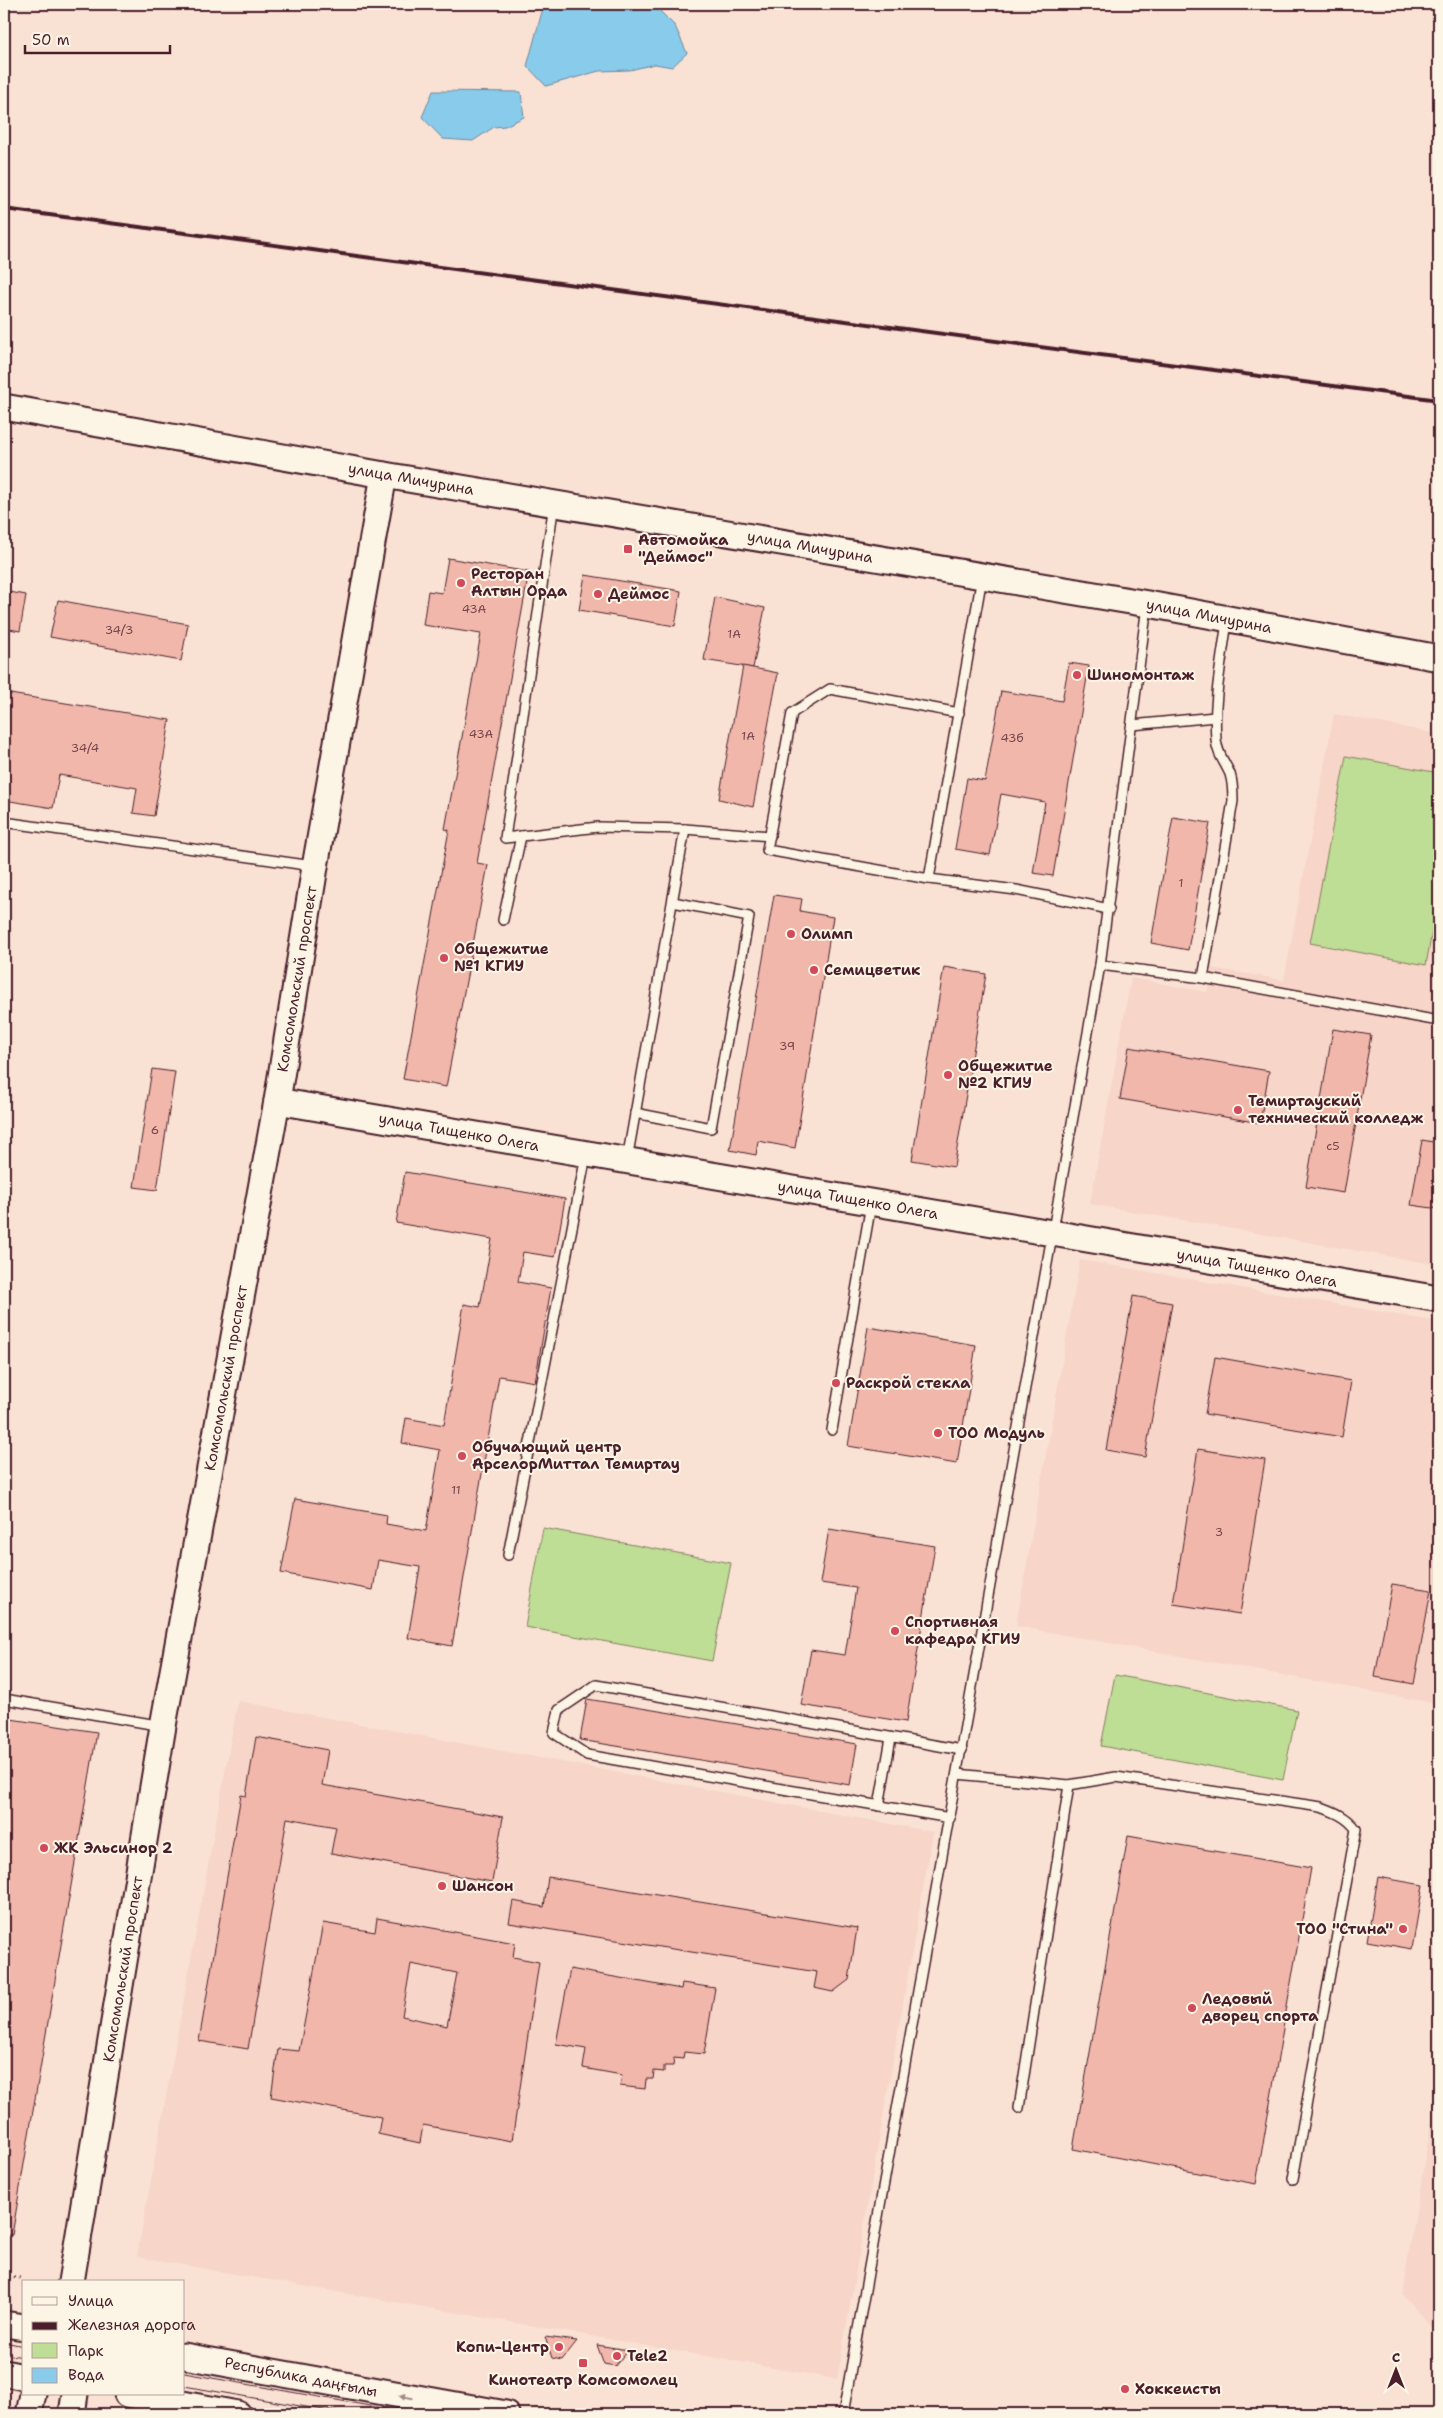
<svg xmlns="http://www.w3.org/2000/svg" width="1443" height="2418" font-family="'Shantell Sans',sans-serif">
<rect width="100%" height="100%" fill="#f9e2d4"/>
<filter id="ink" filterUnits="userSpaceOnUse"><feTurbulence type="fractalNoise" baseFrequency=".02" numOctaves="2"/><feDisplacementMap in="SourceGraphic" scale="10" xChannelSelector="R" yChannelSelector="G"/><feConvolveMatrix kernelMatrix="1 2 1 2 8 2 1 2 1" color-interpolation-filters="sRGB"/></filter>
<g filter="url(#ink)">
<g fill="#f7d5c8">
<path d="M1334,714L1439,734V1265L1090,1204L1131,978L1207,992L1211,968L1284,980Z"/>
<path d="M1080,1260L1439,1322V1704L1016,1626Z"/>
<path d="M238,1701L933,1832L837,2379L137,2257Z"/>
<path d="M1439,2077V2336L1402,2294Z"/>
</g>
<g fill="#bedd95" stroke="#847e60">
<path d="M1346,756L1439,773V893L1426,965L1310,943Z"/>
<path d="M543,1528L731,1563L712,1661L525,1627Z"/>
<path d="M1115,1675L1297,1710L1283,1780L1101,1746Z"/>
</g>
<g fill="#89cbea" stroke="#70869e">
<path d="M556,4H657V8L675,26L687,53L672,67L655,64L630,70L599,71L546,86L527,66L543,8Z"/>
<path d="M433,91L521,92L524,117L505,126L494,127L473,141L443,139L422,117Z"/>
</g>
<g fill="#f1b7ab" stroke="#4a1f2b" fill-rule="evenodd">
<path d="M448,558L529,572L477,863L488,865L446,1087L403,1079L449,830L445,829L481,634L423,625L428,591L442,593Z"/>
<path d="M585,575L681,591L675,626L579,610Z"/>
<path d="M4,591L26,595L20,631L4,628Z"/>
<path d="M715,597L765,608L753,668L704,660Z"/>
<path d="M58,600L188,624L181,661L50,637Z"/>
<path d="M1069,663L1089,666L1053,876L1033,873L1045,802L1001,794L990,855L955,849L967,778L985,781L1001,691L1062,701Z"/>
<path d="M743,666L778,673L753,807L719,799Z"/>
<path d="M4,693L170,720L154,816L133,813L137,788L59,775L53,808L4,800Z"/>
<path d="M1173,817L1210,823L1188,950L1151,943Z"/>
<path d="M774,895L802,899L800,911L833,917L795,1148L758,1141L756,1155L730,1150Z"/>
<path d="M944,967L986,974L954,1167L912,1160Z"/>
<path d="M1333,1029L1371,1035L1344,1193L1306,1187Z"/>
<path d="M1129,1047L1269,1071L1260,1123L1120,1099Z"/>
<path d="M152,1069L175,1072L157,1190L134,1187Z"/>
<path d="M1422,1140L1439,1143V1209L1411,1205Z"/>
<path d="M405,1172L565,1199L555,1257L523,1252L518,1282L551,1288L535,1382L499,1376L452,1646L408,1638L420,1567L378,1560L373,1590L281,1573L295,1499L387,1515L386,1524L426,1531L440,1450L402,1443L406,1418L444,1425L464,1304L480,1307L492,1239L396,1223Z"/>
<path d="M1133,1296L1172,1303L1145,1457L1106,1450Z"/>
<path d="M868,1327L976,1345L957,1464L848,1446Z"/>
<path d="M1215,1357L1351,1381L1342,1437L1205,1414Z"/>
<path d="M1198,1449L1265,1460L1240,1614L1173,1604Z"/>
<path d="M829,1529L935,1546L906,1722L801,1705L811,1650L845,1655L856,1588L820,1583Z"/>
<path d="M1392,1584L1431,1590L1414,1684L1375,1677Z"/>
<path d="M587,1699L857,1744L850,1785L580,1740Z"/>
<path d="M4,1718L97,1732L12,2235H4Z"/>
<path d="M256,1737L328,1750L322,1785L503,1817L492,1882L331,1853L336,1827L287,1818L248,2049L199,2041L241,1795L246,1796Z"/>
<path d="M1128,1836L1311,1868L1256,2184L1073,2149Z"/>
<path d="M548,1877L857,1928L849,1980L833,1992L814,1988L817,1972L509,1923L513,1901L544,1907Z"/>
<path d="M1378,1877L1423,1885L1412,1949L1367,1941Z"/>
<path d="M377,1918L515,1943L513,1957L539,1962L512,2141L423,2125L420,2143L378,2134L381,2117L271,2097L278,2049L299,2051L323,1923L375,1932ZM411,1964L457,1973L447,2026L402,2016Z"/>
<path d="M570,1969L681,1989L682,1983L715,1988L704,2054L684,2052L683,2059L674,2058L673,2066H664V2072L654,2071L653,2079H646L645,2089L620,2086L622,2075L583,2068L586,2049L556,2044Z"/>
<path d="M545,2337L577,2341L562,2360L552,2358Z"/>
<path d="M597,2345L628,2350L615,2366L604,2364Z"/>
</g>
<g fill="none" stroke-linecap="round" stroke-linejoin="round">
<defs>
<g id="lane">
<path d="M554,504L505,838L598,827L685,829L770,836"/>
<path d="M982,577L929,879L1016,890L1109,909"/>
<path d="M1132,725L1215,717"/>
<path d="M4,822L313,866"/>
<path d="M929,879L767,850L792,713L830,689L959,713"/>
<path d="M503,920L521,836"/>
<path d="M1100,965L1203,978L1233,801C1233,792 1233,783 1230,774C1225,762 1217,754 1216,739C1213,701 1222,660 1227,621"/>
<path d="M1203,978L1439,1021"/>
<path d="M635,1113L711,1128L749,917L673,902"/>
<path d="M627,1160L685,829"/>
<path d="M832,1430L871,1204"/>
<path d="M508,1555L586,1156"/>
<path d="M4,1699L163,1726"/>
<path d="M957,1774L1069,1785L1116,1777L1321,1807C1335,1812 1347,1817 1356,1829L1293,2179"/>
<path d="M879,1806L891,1738"/>
<path d="M950,1818L587,1755L554,1733L559,1710L596,1685L962,1750"/>
<path d="M1019,2108L1069,1785"/>
<path d="M843,2414L1100,965L1147,606"/>
</g>
<g id="secondary">
<path d="M4,407L384,475L1148,604L1439,658"/>
<path d="M277,1101L1439,1299"/>
<path d="M71,2282L163,1726L277,1101L315,867L384,475"/>
<path d="M4,2324L24,2327"/>
<path d="M184,2356L506,2414"/>
<path d="M4,2373L24,2377"/>
<path d="M127,2394L238,2414"/>
<path d="M29,2414L33,2394"/>
<path d="M72,2414L75,2394"/>
</g>
</defs>
<use href="#lane" stroke="#4a1f2b" stroke-width="12"/>
<use href="#secondary" stroke="#4a1f2b" stroke-width="29"/>
<path stroke="#4a1f2b" stroke-width="3" stroke-dasharray="1 4" stroke-linecap="butt" d="M4,2275L20,2278"/>
<use href="#lane" stroke="#fcf5e5" stroke-width="9"/>
<use href="#secondary" stroke="#fcf5e5" stroke-width="25"/>
<g stroke="#4a1f2b" stroke-width="1">
<path d="M4,2342L24,2346"/>
<path d="M4,2354L24,2357"/>
<path d="M184,2373L415,2414"/>
<path d="M184,2386L347,2414"/>
</g>
<path stroke="#4a1f2b" stroke-width="4" d="M4,209L1439,400"/>
</g>
<defs><path id="oneway-solid" d="M-6-.8H1V-3.2L6.5 0L1 3.2V.8H-6Z" transform="scale(1.25)"/></defs>
<use fill="#a38a88" href="#oneway-solid" transform="translate(406 2397) rotate(-170)"/>
</g>
<g fill="#d1495b" stroke="#fcf5e5" stroke-width="2">
<rect x="623" y="544" width="10" height="10" rx="2.5"/>
<circle cx="461" cy="583" r="5"/>
<circle cx="598" cy="594" r="5"/>
<circle cx="1077" cy="675" r="5"/>
<circle cx="791" cy="934" r="5"/>
<circle cx="444" cy="958" r="5"/>
<circle cx="814" cy="970" r="5"/>
<circle cx="948" cy="1075" r="5"/>
<circle cx="1238" cy="1110" r="5"/>
<circle cx="836" cy="1383" r="5"/>
<circle cx="938" cy="1433" r="5"/>
<circle cx="462" cy="1456" r="5"/>
<circle cx="895" cy="1631" r="5"/>
<circle cx="44" cy="1848" r="5"/>
<circle cx="442" cy="1886" r="5"/>
<circle cx="1403" cy="1929" r="5"/>
<circle cx="1192" cy="2008" r="5"/>
<circle cx="559" cy="2347" r="5"/>
<circle cx="617" cy="2356" r="5"/>
<rect x="578" y="2358" width="10" height="10" rx="2.5"/>
<circle cx="1125" cy="2389" r="5"/>
</g>
<g text-anchor="middle" stroke-width="4" stroke-linejoin="round" paint-order="stroke">
<g font-size="12" fill="#74454b">
<text x="474" y="613">43А</text>
<text x="119" y="634">34/3</text>
<text x="734" y="638">1А</text>
<text x="481" y="738">43А</text>
<text x="748" y="740">1А</text>
<text x="1012" y="742">43б</text>
<text x="85" y="752">34/4</text>
<text x="1181" y="887">1</text>
<text x="787" y="1050">39</text>
<text x="155" y="1134">6</text>
<text x="1333" y="1150">с5</text>
<text x="456" y="1494">11</text>
<text x="1219" y="1536">3</text>
</g>
<g font-size="15" fill="#4a1f2b" stroke="#fcf5e5">
<text transform="translate(411 479) rotate(10)" y="5">улица Мичурина</text>
<text transform="translate(810 547) rotate(10)" y="5">улица Мичурина</text>
<text transform="translate(1209 616) rotate(11)" y="5">улица Мичурина</text>
<text transform="translate(297 979) rotate(-81)" y="5">Комсомольский проспект</text>
<text transform="translate(459 1132) rotate(10)" y="5">улица Тищенко Олега</text>
<text transform="translate(858 1200) rotate(10)" y="5">улица Тищенко Олега</text>
<text transform="translate(1257 1268) rotate(10)" y="5">улица Тищенко Олега</text>
<text transform="translate(226 1378) rotate(-80)" y="5">Комсомольский проспект</text>
<text transform="translate(123 1969) rotate(-81)" y="5">Комсомольский проспект</text>
<text transform="translate(301 2377) rotate(11)" y="5">Республика даңғылы</text>
</g>
<g font-size="15" font-weight="bold" fill="#4a1f2b" stroke="#fcf5e5" text-anchor="start">
<text x="638" y="545">Автомойка<tspan x="638" dy="17">"Деймос"</tspan></text>
<text x="471" y="579">Ресторан<tspan x="471" dy="17">Алтын Орда</tspan></text>
<text x="608" y="599">Деймос</text>
<text x="1087" y="680">Шиномонтаж</text>
<text x="801" y="939">Олимп</text>
<text x="454" y="954">Общежитие<tspan x="454" dy="17">№1 КГИУ</tspan></text>
<text x="824" y="975">Семицветик</text>
<text x="958" y="1071">Общежитие<tspan x="958" dy="17">№2 КГИУ</tspan></text>
<text x="1248" y="1106">Темиртауский<tspan x="1248" dy="17">технический колледж</tspan></text>
<text x="846" y="1388">Раскрой стекла</text>
<text x="948" y="1438">ТОО Модуль</text>
<text x="472" y="1452">Обучающий центр<tspan x="472" dy="17">АрселорМиттал Темиртау</tspan></text>
<text x="905" y="1627">Спортивная<tspan x="905" dy="17">кафедра КГИУ</tspan></text>
<text x="54" y="1853">ЖК Эльсинор 2</text>
<text x="452" y="1891">Шансон</text>
<text x="1393" y="1934" text-anchor="end">ТОО "Стина"</text>
<text x="1202" y="2004">Ледовый<tspan x="1202" dy="17">дворец спорта</tspan></text>
<text x="549" y="2352" text-anchor="end">Копи-Центр</text>
<text x="627" y="2361">Tele2</text>
<text x="583" y="2385" text-anchor="middle">Кинотеатр Комсомолец</text>
<text x="1135" y="2394">Хоккеисты</text>
</g>
</g>
<rect width="1443" height="2418" fill="none" stroke="#fcf5e5" stroke-width="20"/>
<rect x="10" y="10" width="1423" height="2398" fill="none" stroke="#4a1f2b" stroke-width="2" filter="url(#ink)"/>
<rect x="22" y="2280" width="162" height="115" fill="#fcf5e5" stroke="#b59f9b"/>
<rect x="32" y="2297" width="25" height="8" fill="#fcf5e5" stroke="#b59f9b"/>
<text x="68" y="2306" font-size="15" fill="#4a1f2b">Улица</text>
<rect x="32" y="2322" width="25" height="8" fill="#4a1f2b" stroke="#b59f9b"/>
<text x="68" y="2330" font-size="15" fill="#4a1f2b">Железная дорога</text>
<rect x="32" y="2343" width="25" height="15" fill="#bedd95" stroke="#b59f9b"/>
<text x="68" y="2356" font-size="15" fill="#4a1f2b">Парк</text>
<rect x="32" y="2368" width="25" height="15" fill="#89cbea" stroke="#b59f9b"/>
<text x="68" y="2380" font-size="15" fill="#4a1f2b">Вода</text>
<g transform="translate(1396 2370)" stroke="#fcf5e5" stroke-width="4" paint-order="stroke">
<path d="M0-4L9 19L0 12L-9 19Z" fill="#4a1f2b"/>
<text y="-8" font-size="14" font-weight="bold" text-anchor="middle" fill="#4a1f2b">С</text>
</g>
<path d="M25 45v8h145v-8" fill="none" stroke="#4a1f2b" stroke-width="2.5"/>
<text x="32" y="45" font-size="15" fill="#4a1f2b" stroke="#fcf5e5" stroke-width="4" paint-order="stroke">50 m</text>
</svg>
